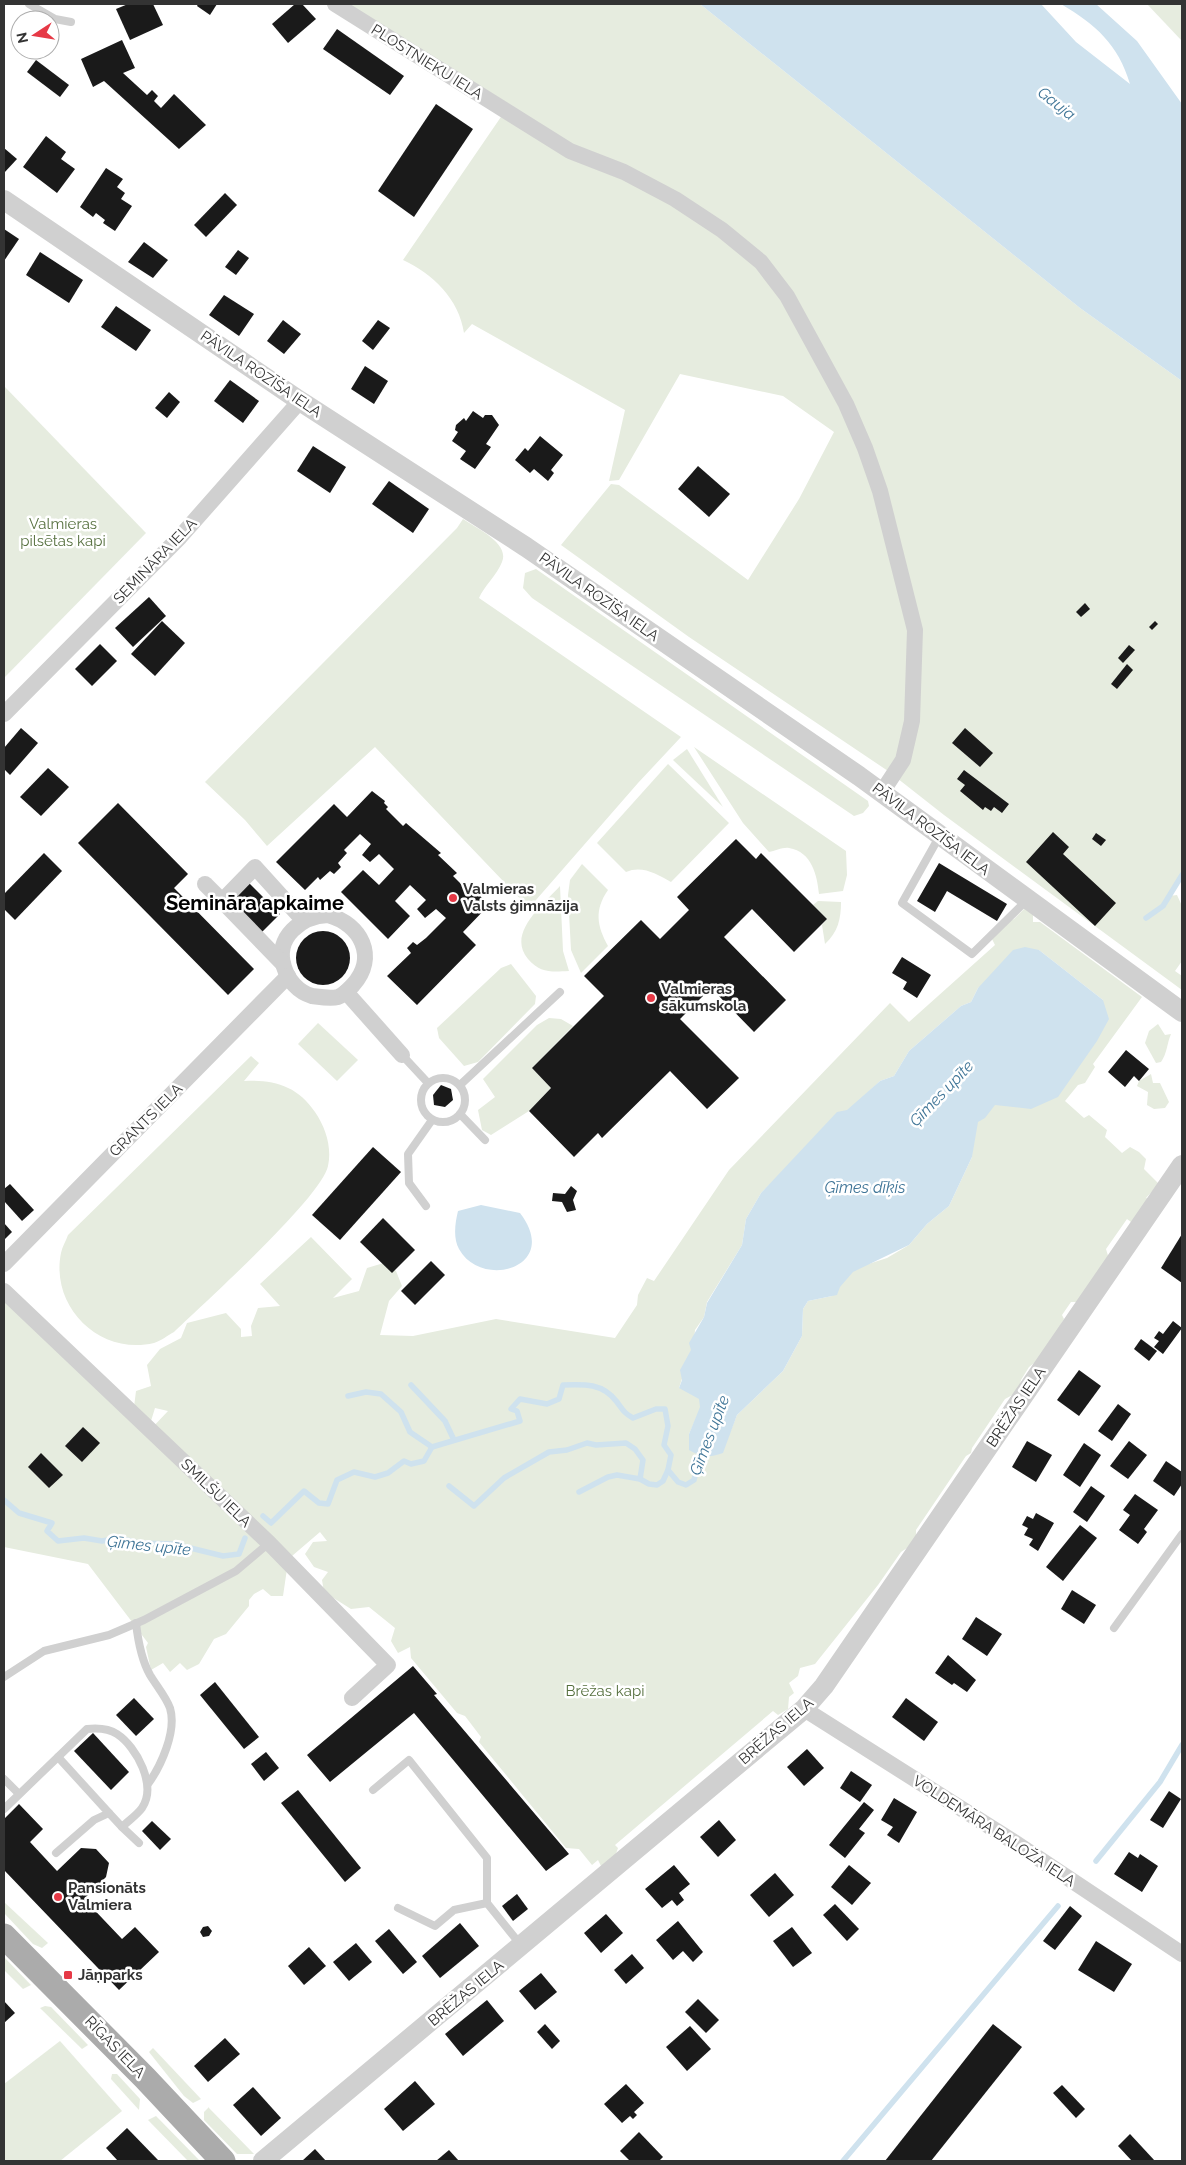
<svg xmlns="http://www.w3.org/2000/svg" width="1186" height="2165" font-family="Raleway,sans-serif">
<rect width="100%" height="100%" fill="#fff"/>
<g fill="#e6ecdf" fill-rule="evenodd">
<path d="M331,4H700L1080,308L1182,381V875L1169,896L1177,895L1182,906V961L1175,971L1182,976V990L944,815L888,771L689,637L561,545L611,484L619,485L748,580L799,499L834,432L783,396L680,374L619,480L609,481L625,410L472,324L464,333C459,299 433,274 403,260L505,111Z"/>
<path d="M1147,4H1182V41Z"/>
<path d="M4,386L146,533L4,678Z"/>
<path d="M463,519C476,528 510,543 502,562C497,575 484,586 479,598L681,737L638,783L529,908L375,747L267,846L245,820L205,782L457,528Z"/>
<path d="M536,569L868,801L869,806L863,813L854,816L532,598L523,588L525,573Z"/>
<path d="M694,747L846,851L847,875L843,891L819,894C817,875 812,852 789,848C783,847 775,851 769,852L743,823Z"/>
<path d="M687,749L723,807L673,760Z"/>
<path d="M668,764L729,823L671,882C657,874 642,865 626,872L597,843Z"/>
<path d="M582,864L608,890C594,910 597,926 608,946L581,973L571,950L568,895L570,880Z"/>
<path d="M560,886L563,951L569,971C551,972 540,973 528,959C506,933 544,904 560,886Z"/>
<path d="M818,901L841,902C841,919 838,932 825,944L822,925L827,919L813,905Z"/>
<path d="M1026,907L1033,911V922H1040L1142,997L1093,1064L1095,1067L1085,1083L1078,1085L1065,1101L1084,1118L1089,1115L1107,1130L1105,1137L1122,1153L1130,1147L1139,1152L1146,1159L1144,1169L1159,1184L1146,1198L1153,1200L1131,1222L1127,1219L1106,1249L1109,1259L1079,1302H1071L1062,1315L1064,1319L1041,1358L1029,1367L1021,1380L1018,1392L1005,1399L972,1448L971,1453L966,1456L916,1530V1542L901,1552L878,1585L815,1664L800,1668L798,1676L789,1683L794,1693L789,1697L788,1709L778,1715L773,1711L615,1845L618,1848L612,1865L601,1866L598,1860L592,1865L579,1849L566,1848L479,1742L481,1737L465,1716L457,1713L411,1658L410,1647L398,1653L391,1641L395,1628L369,1607L351,1609L324,1592L322,1580L328,1572L314,1567L305,1554L313,1542L327,1541L320,1532L292,1556L287,1569L283,1596H271L263,1589L254,1594L249,1600V1606L226,1634L214,1639L199,1664L187,1670L180,1663L170,1672L163,1663L151,1670L146,1647L148,1643L88,1564L4,1547V1291L150,1430L168,1411L155,1408L151,1421L134,1407L136,1391L151,1386L147,1365L160,1349L181,1338L187,1323L226,1313L241,1329V1337L252,1336L251,1326L258,1308L280,1306L260,1284L311,1237L352,1279L333,1298L359,1291L367,1268L387,1262L396,1271L402,1286L389,1301L380,1335L413,1336L496,1319L615,1338L637,1305L638,1295L647,1278L654,1281L729,1170L890,1003L909,1022L995,945L992,939L997,926L1014,919ZM1039,950L1103,1000L985,1110L973,1125L972,1157L949,1206L927,1224L909,1245L887,1258L853,1269L832,1296L808,1301L803,1309L802,1336L783,1371L737,1415L731,1430L689,1434L701,1407L700,1389L679,1388L694,1342L695,1330L704,1317L707,1302L742,1245L746,1219L761,1193L880,1081L894,1076L909,1051L961,1006L971,1002L978,988Z"/>
<path d="M511,964L536,996L535,1004L478,1062L464,1066L439,1038L437,1028L501,968Z"/>
<path d="M549,1018L561,1019L573,1026L532,1068L551,1088L529,1111L491,1135L482,1130L478,1110L495,1097L483,1079L537,1025Z"/>
<path d="M318,1023L358,1060L337,1081L298,1044Z"/>
<path d="M1158,1024L1165,1035L1171,1034C1167,1043 1167,1054 1161,1062L1156,1063L1145,1043L1149,1031Z"/>
<path d="M251,1056L259,1063L244,1081C273,1079 298,1086 315,1112C326,1128 332,1148 328,1166C322,1197 203,1304 174,1332C168,1335 161,1341 154,1343C100,1356 50,1307 61,1253C62,1247 66,1241 68,1235Z"/>
<path d="M1151,1074L1153,1083H1160L1169,1102L1165,1108L1154,1109L1147,1105L1148,1092L1137,1086L1139,1081Z"/>
<path d="M4,1902L48,1943L42,1948L33,1944L4,1913Z"/>
<path d="M4,1957L31,1985L23,1989L4,1970Z"/>
<path d="M45,2006L51,2007L88,2045L82,2049L40,2008Z"/>
<path d="M60,2041L122,2111L60,2161H4V2084Z"/>
<path d="M153,2048L201,2099L193,2103L184,2096L149,2052Z"/>
<path d="M112,2074H117L140,2099L139,2110L111,2079Z"/>
<path d="M209,2107V2108L254,2154H237L204,2120V2112Z"/>
<path d="M156,2116L200,2161H188L148,2120Z"/>
</g>
<g fill="#cfe2ee">
<path d="M700,4H1041L1076,42L1130,84C1118,44 1096,25 1061,4H1096L1137,41L1182,104V381L1080,308Z"/>
<path d="M1025,947L1039,950L1103,1000L1109,1019L1097,1041L1058,1097L1031,1109L995,1105L985,1118L978,1122L972,1157L949,1206L927,1224L909,1245L853,1272L840,1287L837,1295L808,1301L803,1309L802,1336L783,1371L737,1415L723,1453C710,1458 701,1457 689,1450V1434L700,1407L699,1399L679,1388L682,1380L680,1370L691,1350L689,1343L704,1317L707,1303L742,1245L746,1219L761,1193L837,1112L847,1110L880,1081L894,1076L909,1051L961,1006L971,1002L978,988L1013,950Z"/>
<path d="M481,1205L520,1213C562,1268 481,1290 459,1249C453,1238 455,1223 458,1211Z"/>
</g>
<g fill="none" stroke-linecap="round" stroke-linejoin="round">
<g stroke="#cfe2ee" stroke-width="5.5">
<path d="M1146,918L1163,906L1182,875"/>
<path d="M411,1385L445,1421L454,1440"/>
<path d="M348,1396L366,1392L381,1394L401,1412L410,1432L432,1447"/>
<path d="M449,1486L474,1506L504,1478L549,1452L567,1450L587,1443L596,1445L626,1443L635,1449L643,1460L640,1479L649,1484L657,1485L663,1481L668,1470"/>
<path d="M579,1492L608,1477L617,1475L640,1479"/>
<path d="M4,1500L19,1513L52,1523L47,1531L58,1541L84,1538L102,1541L119,1538L138,1543L174,1544L223,1556L239,1554L245,1538"/>
<path d="M263,1516L271,1523L304,1491L319,1503L328,1504L337,1480L354,1472L375,1477L388,1473L404,1461L411,1464L424,1461L432,1447L520,1421L517,1411L511,1409L520,1399L547,1404L559,1399L563,1385C584,1384 603,1383 617,1402C623,1410 624,1413 633,1418L656,1409H665L668,1426L664,1445L671,1455L668,1470L678,1482L686,1485L694,1480L702,1449"/>
<path d="M1096,1861L1160,1782L1182,1745"/>
<path d="M843,2161L1058,1906"/>
</g>
</g>
<g fill="#1a1a1a">
<path d="M128,4H153L163,25L130,40L116,9Z"/>
<path d="M198,4H217L210,15L197,6Z"/>
<path d="M295,4H302L316,19L288,43L272,24Z"/>
<path d="M337,29L404,76L390,95L323,49Z"/>
<path d="M122,40L135,68L123,73L147,95L152,90L158,96L154,101L161,108L174,94L206,125L179,149L104,81L93,87L81,59Z"/>
<path d="M36,60L69,85L60,97L27,72Z"/>
<path d="M436,104L473,129L414,217L378,191Z"/>
<path d="M46,136L66,152L61,159L75,169L57,193L23,167Z"/>
<path d="M4,148L17,159L4,173Z"/>
<path d="M106,168L123,179L117,187L125,193L121,199L132,206L115,231L103,223L105,220L96,213L93,217L80,207Z"/>
<path d="M225,193L237,205L206,237L194,225Z"/>
<path d="M4,229L19,239L4,261Z"/>
<path d="M144,242L168,260L153,278L128,262Z"/>
<path d="M238,250L249,258L236,275L225,267Z"/>
<path d="M40,252L83,280L69,303L26,275Z"/>
<path d="M224,295L254,314L239,336L209,315Z"/>
<path d="M116,306L151,330L136,351L101,327Z"/>
<path d="M283,320L301,334L284,354L267,341Z"/>
<path d="M378,320L390,328L373,350L362,341Z"/>
<path d="M365,366L388,381L374,404L351,389Z"/>
<path d="M230,380L259,401L243,423L214,401Z"/>
<path d="M169,392L180,402L167,418L155,408Z"/>
<path d="M473,411L483,418L485,415H492L499,425L486,444L491,447L475,469L460,459L466,451L452,441L458,432L455,430L456,425L464,418L466,421Z"/>
<path d="M540,436L563,455L551,470L554,473L548,481L534,469L530,473L515,460L525,448L528,451Z"/>
<path d="M313,446L346,467L330,493L297,471Z"/>
<path d="M698,466L730,494L709,517L678,489Z"/>
<path d="M389,481L429,509L413,533L372,504Z"/>
<path d="M149,597L166,616L133,647L115,628Z"/>
<path d="M1085,603L1090,609L1081,617L1076,612Z"/>
<path d="M162,621L185,643L155,676L131,654Z"/>
<path d="M1155,621L1158,624L1152,630L1149,627Z"/>
<path d="M100,644L117,661L92,686L75,669Z"/>
<path d="M1129,645L1135,650L1123,663L1118,658Z"/>
<path d="M1127,664L1133,670L1117,689L1111,684Z"/>
<path d="M21,728L38,743L10,775L4,769V748Z"/>
<path d="M965,728L993,753L980,767L952,743Z"/>
<path d="M48,768L69,787L41,816L20,797Z"/>
<path d="M964,770L1009,804L1002,813L994,807L991,811L985,807L983,810L960,791L965,785L957,779Z"/>
<path d="M372,791L385,801L384,803L388,807L386,809L403,826L406,823L441,853L438,855L457,873L453,876L470,893L473,890L477,895L478,893L488,906L463,932L476,945L417,1005L387,976L411,953L407,948L413,942L417,945L426,938L446,918L436,909L425,918L417,909L426,900L410,885L395,901L410,916L388,939L341,892L363,870L379,885L394,869L379,854L370,862L362,855L371,844L360,834L344,850L347,853L338,863L341,867L334,874L330,871L320,880L318,877L305,890L276,862L334,804L347,817Z"/>
<path d="M118,803L188,874L174,888L254,969L228,995L78,843Z"/>
<path d="M1053,832L1069,847L1063,854L1116,903L1095,926L1026,862Z"/>
<path d="M1096,833L1106,840L1101,846L1092,839Z"/>
<path d="M736,839L756,859L761,853L827,919L794,952L752,909L724,937L786,1000L754,1032L711,988L680,1019L739,1078L707,1109L670,1071L602,1138L598,1133L574,1157L529,1111L551,1088L532,1068L604,996L584,976L641,920L660,939L689,910L677,897Z"/>
<path d="M44,853L62,871L15,920L4,909V894Z"/>
<path d="M939,863L1007,904L997,921L947,891L935,912L917,901Z"/>
<path d="M246,880L280,914L261,933L227,899Z"/>
<circle cx="323" cy="958" r="27"/>
<path d="M902,957L931,975L917,998L903,989L907,982L892,973Z"/>
<path d="M1126,1050L1149,1069L1139,1081L1134,1076L1125,1087L1108,1072Z"/>
<path d="M441,1085L451,1089L453,1100L445,1107L434,1105L433,1095Z"/>
<path d="M373,1147L401,1172L340,1240L312,1215Z"/>
<path d="M10,1184L34,1210L22,1221L4,1201V1189Z"/>
<path d="M571,1186L577,1191L573,1200L576,1210L567,1212L562,1202L552,1201L553,1193L565,1194Z"/>
<path d="M383,1218L415,1250L392,1273L360,1242Z"/>
<path d="M4,1223L12,1232L4,1240Z"/>
<path d="M1182,1234V1283L1161,1268Z"/>
<path d="M431,1261L445,1275L415,1305L401,1291Z"/>
<path d="M1173,1321L1182,1328L1163,1354L1154,1347L1159,1341L1154,1338L1159,1331L1163,1334Z"/>
<path d="M1141,1339L1157,1351L1149,1361L1134,1349Z"/>
<path d="M1079,1370L1101,1386L1079,1416L1057,1400Z"/>
<path d="M1118,1404L1131,1414L1112,1441L1098,1431Z"/>
<path d="M83,1427L100,1443L82,1462L65,1446Z"/>
<path d="M1027,1441L1052,1455L1036,1482L1012,1467Z"/>
<path d="M1129,1441L1147,1455L1128,1479L1110,1466Z"/>
<path d="M1084,1443L1101,1455L1080,1487L1063,1475Z"/>
<path d="M41,1453L63,1475L49,1488L28,1467Z"/>
<path d="M1166,1461L1182,1472V1484L1174,1496L1153,1481Z"/>
<path d="M1091,1486L1105,1496L1087,1522L1073,1512Z"/>
<path d="M1135,1494L1158,1510L1144,1529L1147,1532L1138,1544L1119,1530L1130,1515L1123,1510Z"/>
<path d="M1036,1513L1054,1523L1038,1551L1029,1545L1033,1539L1024,1535L1028,1528L1022,1525L1027,1516L1033,1519Z"/>
<path d="M1080,1525L1097,1538L1063,1581L1046,1567Z"/>
<path d="M1072,1590L1096,1605L1084,1624L1061,1609Z"/>
<path d="M976,1617L1002,1634L987,1656L962,1639Z"/>
<path d="M948,1655L976,1680L967,1692L954,1683L952,1685L935,1673Z"/>
<path d="M413,1666L437,1694L434,1695L569,1854L546,1871L414,1713L330,1782L307,1755Z"/>
<path d="M215,1682L259,1737L244,1749L200,1695Z"/>
<path d="M134,1698L154,1719L136,1736L116,1715Z"/>
<path d="M906,1698L938,1722L924,1741L892,1717Z"/>
<path d="M93,1733L129,1772L111,1790L74,1751Z"/>
<path d="M807,1749L824,1768L804,1786L787,1767Z"/>
<path d="M266,1752L279,1768L264,1781L251,1764Z"/>
<path d="M851,1771L872,1785L860,1802L840,1788Z"/>
<path d="M298,1790L361,1868L345,1882L281,1803Z"/>
<path d="M1169,1791L1181,1799L1163,1828L1150,1820Z"/>
<path d="M894,1798L917,1812L899,1843L887,1835L893,1827L881,1820Z"/>
<path d="M864,1802L874,1810L859,1829L865,1833L845,1858L829,1845Z"/>
<path d="M19,1804L43,1829L30,1842L57,1871L81,1848L96,1849L109,1863L106,1877L84,1899L122,1939L135,1927L159,1952L119,1990L4,1870V1819Z"/>
<path d="M719,1820L736,1840L718,1857L700,1837Z"/>
<path d="M152,1821L171,1839L160,1850L142,1831Z"/>
<path d="M1129,1852L1138,1858L1140,1854L1158,1866L1142,1892L1114,1874Z"/>
<path d="M674,1865L690,1884L679,1893L684,1900L677,1906L672,1900L662,1908L645,1889Z"/>
<path d="M849,1865L871,1883L852,1905L831,1887Z"/>
<path d="M775,1873L794,1895L769,1917L750,1895Z"/>
<path d="M517,1894L528,1909L513,1921L502,1906Z"/>
<path d="M835,1904L859,1929L847,1941L823,1915Z"/>
<path d="M1070,1906L1082,1916L1055,1950L1043,1941Z"/>
<path d="M606,1914L623,1933L601,1953L584,1933Z"/>
<path d="M678,1921L703,1952L693,1962L683,1951L673,1960L656,1940Z"/>
<path d="M460,1923L479,1946L440,1978L422,1956Z"/>
<path d="M208,1926L212,1931L209,1936L203,1937L200,1932L203,1927Z"/>
<path d="M792,1927L812,1953L793,1967L773,1941Z"/>
<path d="M389,1929L417,1962L403,1974L375,1941Z"/>
<path d="M1096,1941L1132,1964L1114,1992L1078,1970Z"/>
<path d="M356,1943L372,1962L349,1981L333,1962Z"/>
<path d="M309,1947L326,1966L304,1985L288,1966Z"/>
<path d="M632,1954L644,1968L626,1984L614,1970Z"/>
<path d="M541,1973L557,1992L535,2010L519,1991Z"/>
<path d="M698,1999L719,2020L706,2033L685,2012Z"/>
<path d="M487,2000L504,2021L463,2056L445,2034Z"/>
<path d="M4,2001L15,2013L4,2023Z"/>
<path d="M545,2024L560,2041L552,2049L537,2032Z"/>
<path d="M993,2024L1022,2047L931,2161H885Z"/>
<path d="M690,2026L711,2049L687,2071L666,2047Z"/>
<path d="M225,2038L240,2054L208,2082L194,2066Z"/>
<path d="M415,2081L435,2104L403,2131L384,2109Z"/>
<path d="M626,2084L644,2103L634,2112L637,2115L633,2119L630,2116L622,2123L604,2104Z"/>
<path d="M1062,2085L1085,2109L1076,2118L1053,2093Z"/>
<path d="M253,2087L281,2118L261,2136L233,2105Z"/>
<path d="M127,2128L159,2161H118L106,2148Z"/>
<path d="M639,2132L663,2157L659,2161H630L620,2151Z"/>
<path d="M1130,2134L1155,2161H1132L1118,2146Z"/>
<path d="M315,2149L326,2161H302Z"/>
<path d="M449,2150L459,2161H436Z"/>
</g>
<g fill="none" stroke-linecap="round" stroke-linejoin="round">
<g stroke="#d0d0d0" stroke-width="8">
<path d="M29,4L55,19L71,22"/>
<path d="M939,837L902,903L972,954L1026,901"/>
<path d="M402,1055L428,1083"/>
<circle cx="443" cy="1100" r="22"/>
<path d="M460,1085L560,992"/>
<path d="M460,1114L485,1140"/>
<path d="M426,1206L409,1183L408,1154L432,1120"/>
<path d="M136,1623C138,1641 141,1659 150,1675C156,1685 166,1697 170,1708C177,1731 161,1766 148,1784"/>
<path d="M1114,1628L1182,1534"/>
<path d="M4,1677L44,1651L109,1635L144,1620L236,1571L269,1543"/>
<path d="M4,1779L19,1794"/>
<path d="M373,1790L409,1760L487,1858V1903L520,1944"/>
<path d="M4,1809L87,1729C97,1728 108,1728 117,1734C137,1747 157,1786 142,1808C137,1815 128,1821 122,1827L109,1813"/>
<path d="M122,1827L139,1843"/>
<path d="M56,1853L94,1820L109,1813L58,1757"/>
<path d="M398,1908L435,1926L454,1910L487,1903"/>
</g>
<g stroke="#d0d0d0" stroke-width="16">
<path d="M335,4L570,151L624,172L675,199L722,230L761,262L787,296L846,404L865,448L880,491L915,630L912,721L903,760L882,792"/>
<path d="M4,714L180,537L300,401"/>
<path d="M205,884L222,901"/>
<path d="M328,915C361,924 378,957 353,985C349,989 344,995 338,997C330,999 320,997 312,996C298,992 288,980 284,967C274,937 302,916 328,915Z"/>
<path d="M283,964L222,901L255,867L303,920"/>
<path d="M346,992L402,1055"/>
<path d="M4,1264L288,976"/>
<path d="M4,1291L269,1543L388,1665L352,1698"/>
<path d="M804,1709L1014,1842L1182,1954"/>
</g>
<g stroke="#d0d0d0" stroke-width="20">
<path d="M4,200L300,401L526,547L859,776L1182,1012"/>
<path d="M263,2161L804,1709L824,1686L1182,1165"/>
</g>
<path stroke="#ababab" stroke-width="25" d="M4,1936L145,2078L223,2161"/>
</g>
<g fill="#e63946" stroke="#fff" stroke-width="2">
<circle cx="453" cy="898" r="5"/>
<circle cx="651" cy="998" r="5"/>
<circle cx="58" cy="1897" r="5"/>
<rect x="63" y="1970" width="10" height="10" rx="2.5"/>
</g>
<g text-anchor="middle" stroke-width="5" stroke-linejoin="round" paint-order="stroke">
<g font-size="15" fill="#333" stroke="#fff">
<text transform="translate(427 62) rotate(32)" y="5">PLOSTNIEKU IELA</text>
<text transform="translate(261 374) rotate(34)" y="5">PĀVILA ROZĪŠA IELA</text>
<text transform="translate(155 561) rotate(-46)" y="5">SEMINĀRA IELA</text>
<text transform="translate(599 597) rotate(35)" y="5">PĀVILA ROZĪŠA IELA</text>
<text transform="translate(931 829) rotate(37)" y="5">PĀVILA ROZĪŠA IELA</text>
<text transform="translate(146 1120) rotate(-45)" y="5">GRANTS IELA</text>
<text transform="translate(1016 1407) rotate(-56)" y="5">BRĒŽAS IELA</text>
<text transform="translate(216 1493) rotate(44)" y="5">SMILŠU IELA</text>
<text transform="translate(776 1731) rotate(-41)" y="5">BRĒŽAS IELA</text>
<text transform="translate(994 1831) rotate(33)" y="5">VOLDEMĀRA BALOŽA IELA</text>
<text transform="translate(466 1993) rotate(-40)" y="5">BRĒŽAS IELA</text>
<text transform="translate(115 2047) rotate(46)" y="5">RĪGAS IELA</text>
</g>
<g font-size="15" fill="#56703f" stroke="#fff">
<text x="63" y="529">Valmieras<tspan x="63" dy="17">pilsētas kapi</tspan></text>
<text x="605" y="1696">Brēžas kapi</text>
</g>
<g font-size="15" font-weight="bold" fill="#333" stroke="#fff" text-anchor="start">
<text x="463" y="894">Valmieras<tspan x="463" dy="17">Valsts ģimnāzija</tspan></text>
<text x="661" y="994">Valmieras<tspan x="661" dy="17">sākumskola</tspan></text>
<text x="68" y="1893">Pansionāts<tspan x="68" dy="17">Valmiera</tspan></text>
<text x="78" y="1980">Jāņparks</text>
</g>
<g font-size="16" font-style="italic" fill="#3f7597" stroke="#fff">
<text transform="translate(1057 103) rotate(38)" y="6">Gauja</text>
<text transform="translate(941 1093) rotate(-46)" y="6">Ģīmes upīte</text>
<text x="865" y="1193">Ģīmes dīķis</text>
<text transform="translate(709 1435) rotate(-69)" y="6">Ģīmes upīte</text>
<text transform="translate(149 1545) rotate(6)" y="6">Ģīmes upīte</text>
</g>
<g font-size="20" font-weight="bold" fill="#000" stroke="#fff">
<text x="255" y="910">Semināra apkaime</text>
</g>
</g>
<rect width="1186" height="2165" fill="none" stroke="#333333" stroke-width="10"/>
<g transform="translate(35 35) rotate(258)"><circle r="24" fill="#ffffff" stroke="#adadad"/>
<path d="M0-4L9 19L0 12L-9 19Z" fill="#e63946"/>
<text y="-8" font-size="14" font-weight="bold" text-anchor="middle" fill="#333333">N</text>
</g>
</svg>
